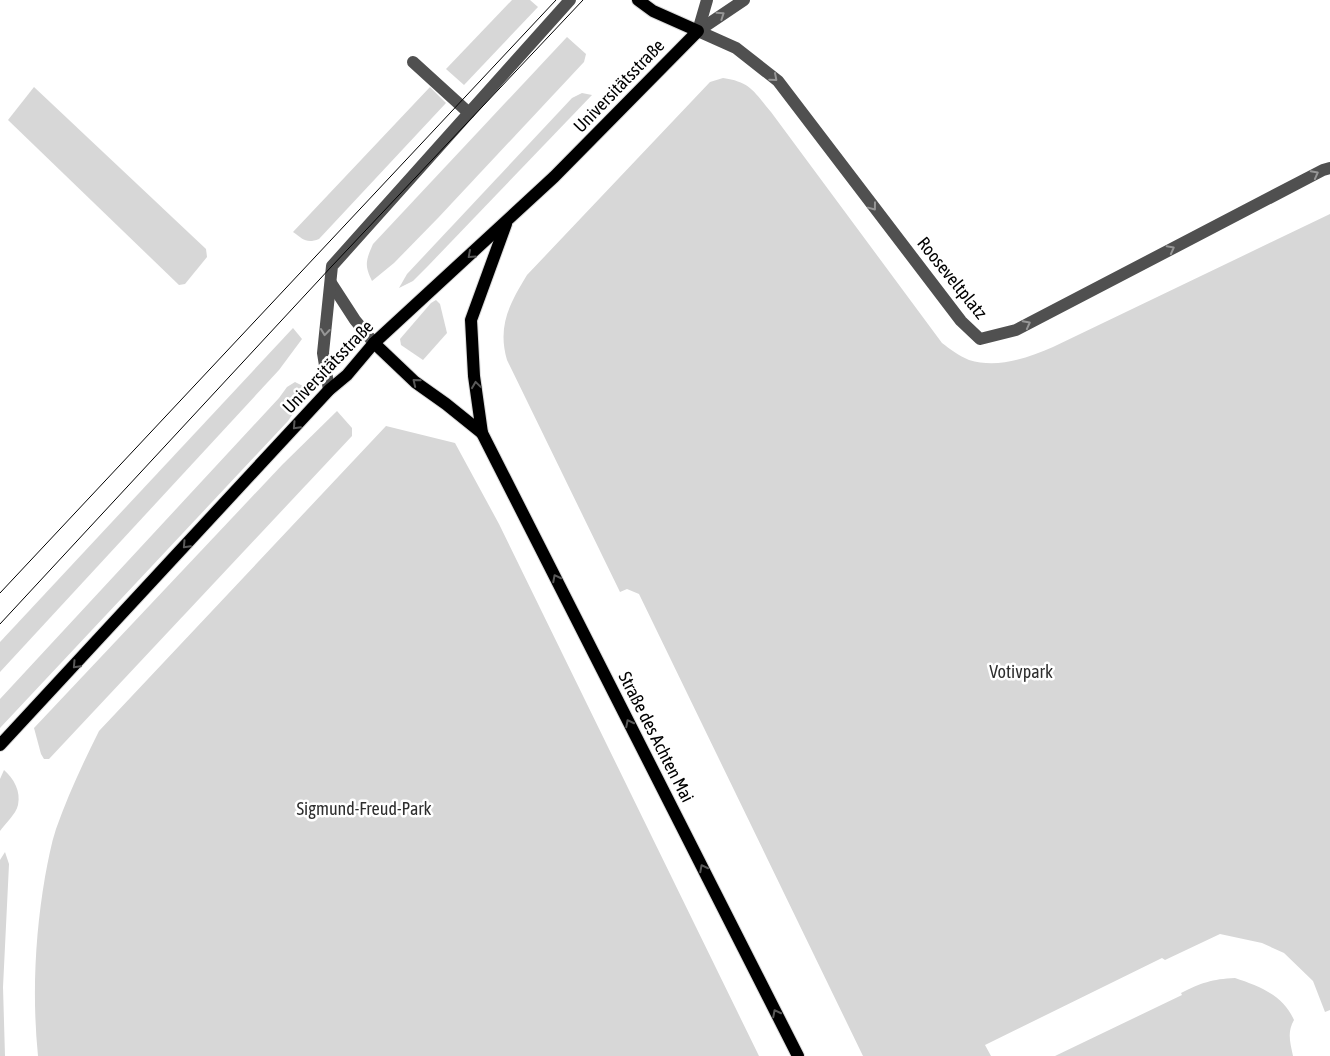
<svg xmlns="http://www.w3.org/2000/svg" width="1330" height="1056" font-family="'Asap Condensed',sans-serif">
<rect width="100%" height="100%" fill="#fff"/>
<g fill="#d7d7d7">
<path d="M512,0H530L538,7L464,85L446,69Z"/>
<path d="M567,37L586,54L584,62L438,218L394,263L372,281C364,265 366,260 373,244Z"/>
<path d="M723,78C751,82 754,92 771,112L942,343C950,349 959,356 969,360C998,369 1027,358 1053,347L1330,214V1010L1325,1012L1313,981L1284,953L1262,943L1220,934L1165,960L1162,958L985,1045L991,1056H863L639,594L627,589L620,592L507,360C497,326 510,303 527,275L710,82Z"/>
<path d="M34,87L206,249L207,257L185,284L179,285L8,120Z"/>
<path d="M430,87L446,103L319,239C306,244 303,239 293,232Z"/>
<path d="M582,93L592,95L427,267L413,281L399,288L407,274L572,98Z"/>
<path d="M436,300L440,304L447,333L423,360L401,345L400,339L431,303Z"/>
<path d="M293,328L302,339L279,370L0,672V642Z"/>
<path d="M295,382L309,389L288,421L0,728V699L279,398L287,387Z"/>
<path d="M337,411L352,428V436L49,759H44L41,754L34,728L282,465Z"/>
<path d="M386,426L455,443L499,524L759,1056H38C32,997 35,935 45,877C48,861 51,844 56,829C68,795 83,763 99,731Z"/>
<path d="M4,770C14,779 21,791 18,805C16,814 5,824 0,831V779Z"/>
<path d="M5,852L9,864L3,987L5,1056H0V860Z"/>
<path d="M1235,978C1259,986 1283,995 1294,1020C1287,1032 1290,1042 1293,1056H1055L1182,995L1181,993C1201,983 1212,979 1235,978Z"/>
</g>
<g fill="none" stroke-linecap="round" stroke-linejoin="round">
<defs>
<g id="major">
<path d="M506,224L471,320L474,376L482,433L798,1056"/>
<path d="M374,343L415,382L446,404L482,433"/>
<path d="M0,745L329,390L347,375L374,343L554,177L698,31L653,11L638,0"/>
</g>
</defs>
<use href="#major" stroke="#dbdbdb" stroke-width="14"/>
<g stroke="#505050" stroke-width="12">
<path d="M698,31L736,48L778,81L961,321L980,339L1016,330L1323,170L1330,168"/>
<path d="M698,31L744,0"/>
<path d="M698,31L707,0"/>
<path d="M413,62L469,113"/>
<path d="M331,283L355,320L374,343"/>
<path d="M329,390L323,353L332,266L570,0"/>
</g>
<use href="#major" stroke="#000" stroke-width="12"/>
<g stroke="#000" stroke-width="1">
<path d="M0,593L556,0"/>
<path d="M0,624L332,266L583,0"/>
</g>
</g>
<defs><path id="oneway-chevron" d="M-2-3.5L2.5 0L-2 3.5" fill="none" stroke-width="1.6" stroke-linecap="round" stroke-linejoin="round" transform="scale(1.25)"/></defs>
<g stroke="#969696">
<use href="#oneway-chevron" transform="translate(721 15) rotate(-34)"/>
<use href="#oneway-chevron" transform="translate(774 78) rotate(41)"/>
<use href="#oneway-chevron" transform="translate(1315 174) rotate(-28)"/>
<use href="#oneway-chevron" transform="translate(873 207) rotate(53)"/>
<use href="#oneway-chevron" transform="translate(1171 249) rotate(-28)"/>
<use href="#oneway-chevron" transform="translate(1027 324) rotate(-28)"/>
<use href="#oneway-chevron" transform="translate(325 332) rotate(96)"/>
</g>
<g stroke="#595959">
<use href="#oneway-chevron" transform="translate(471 255) rotate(138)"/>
<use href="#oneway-chevron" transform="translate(416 382) rotate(-141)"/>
<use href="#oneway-chevron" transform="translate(476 385) rotate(-98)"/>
<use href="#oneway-chevron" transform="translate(296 426) rotate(133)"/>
<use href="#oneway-chevron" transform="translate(186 545) rotate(133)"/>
<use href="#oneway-chevron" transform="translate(556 578) rotate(-117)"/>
<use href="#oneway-chevron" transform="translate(76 665) rotate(133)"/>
<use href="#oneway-chevron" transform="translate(629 723) rotate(-117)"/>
<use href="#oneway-chevron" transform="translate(703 868) rotate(-117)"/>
<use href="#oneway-chevron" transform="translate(776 1013) rotate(-117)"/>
</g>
<g text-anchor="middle" stroke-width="5" stroke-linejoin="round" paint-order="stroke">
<g font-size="18" fill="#000" stroke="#fff">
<text transform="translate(619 86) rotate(-46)" y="6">Universitätsstraße</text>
<text transform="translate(952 278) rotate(51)" y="6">Rooseveltplatz</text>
<text transform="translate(328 367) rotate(-46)" y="6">Universitätsstraße</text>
<text transform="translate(656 737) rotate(63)" y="6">Straße des Achten Mai</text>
</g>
<g font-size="18" fill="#2e2e2e" stroke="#fff">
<text x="1021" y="678">Votivpark</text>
<text x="364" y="815">Sigmund-Freud-Park</text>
</g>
</g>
</svg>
